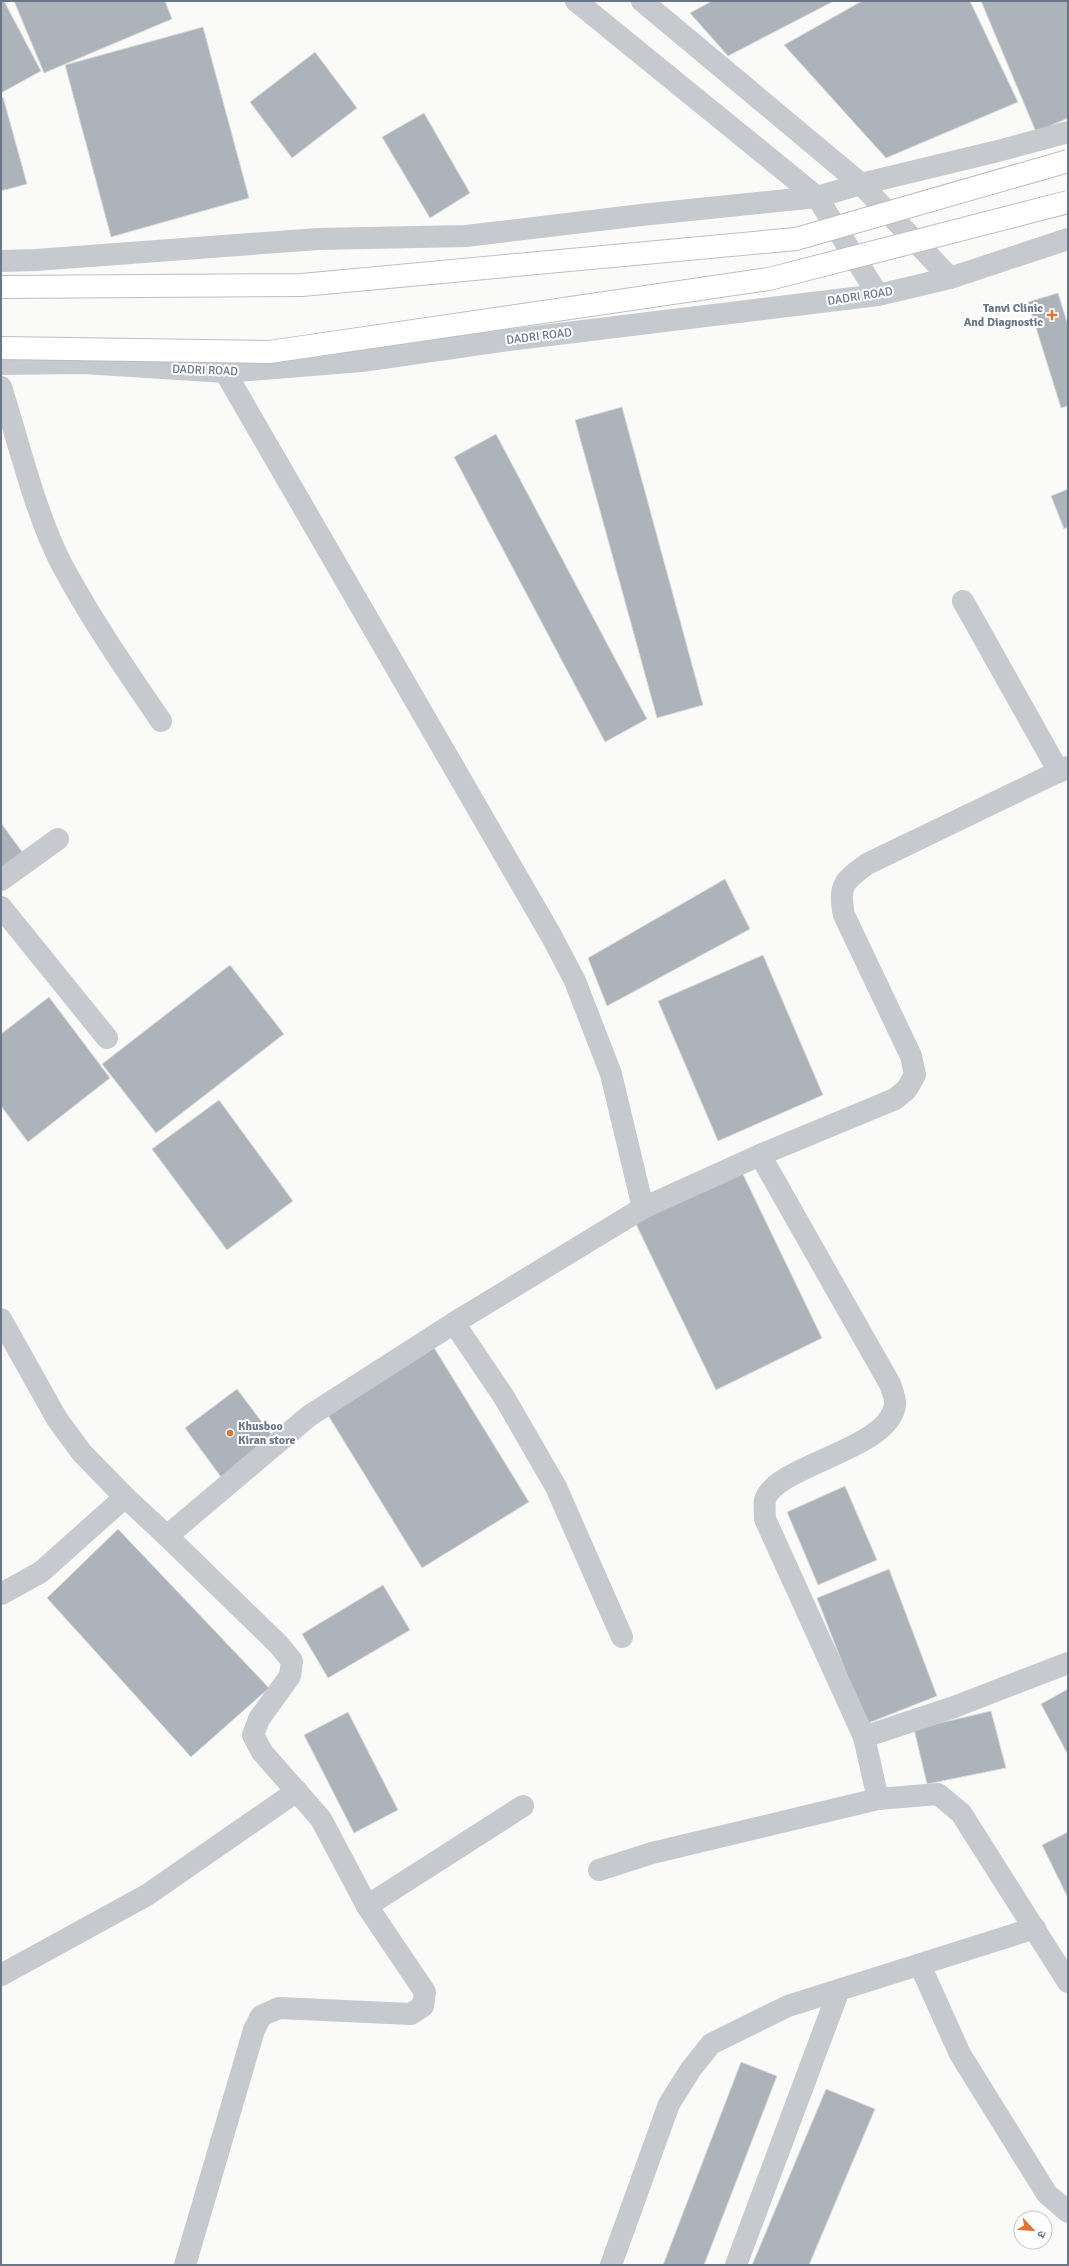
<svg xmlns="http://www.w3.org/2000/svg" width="1069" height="2266" font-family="Signika,'Noto Sans Devanagari',sans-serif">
<rect width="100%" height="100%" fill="#fafaf8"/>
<g fill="#acb3ba" stroke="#dcdcda">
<path d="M1,1H4L41,71L1,93Z"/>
<path d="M14,1H165L172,19L44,73Z"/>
<path d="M712,1H834L728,56L690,13Z"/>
<path d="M862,1H970L1018,102L886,158L784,45Z"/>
<path d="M981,1H1068V118L1036,132Z"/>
<path d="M203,27L249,198L111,237L65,65Z"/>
<path d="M315,52L357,108L292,158L250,102Z"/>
<path d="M3,97L27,184L1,191V98Z"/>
<path d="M424,113L470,193L430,218L382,137Z"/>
<path d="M1058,293L1068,325V406L1061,408L1028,302Z"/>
<path d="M622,407L703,705L657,718L575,420Z"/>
<path d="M496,434L647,719L605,742L454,457Z"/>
<path d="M1068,489V527L1064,529L1051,496Z"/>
<path d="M1,823L23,853L1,869Z"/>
<path d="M725,879L750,929L607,1006L588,958Z"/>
<path d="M763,955L823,1095L718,1141L658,1001Z"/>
<path d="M230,965L284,1034L156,1133L102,1064Z"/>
<path d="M49,997L110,1078L28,1142L1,1106V1034Z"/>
<path d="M219,1100L293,1201L227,1250L152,1149Z"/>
<path d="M739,1166L822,1338L716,1390L633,1218Z"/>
<path d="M430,1341L529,1502L422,1568L323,1407Z"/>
<path d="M237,1389L274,1438L221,1477L185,1428Z"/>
<path d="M845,1486L877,1560L818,1585L787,1512Z"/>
<path d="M118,1529L269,1688L191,1757L47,1598Z"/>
<path d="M889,1569L937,1696L866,1724L817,1598Z"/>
<path d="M383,1585L410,1630L328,1678L302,1634Z"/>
<path d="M1068,1689V1755L1041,1704Z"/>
<path d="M991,1711L1006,1768L927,1784L914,1729Z"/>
<path d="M348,1712L398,1810L354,1833L304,1735Z"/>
<path d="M1068,1832V1898L1042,1845Z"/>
<path d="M741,2062L777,2076L704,2265H663Z"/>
<path d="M826,2089L875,2109L809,2265H752Z"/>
</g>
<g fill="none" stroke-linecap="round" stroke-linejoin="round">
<g stroke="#c6c9cd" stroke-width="22">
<path d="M576,1L817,197L878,295"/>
<path d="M642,1L861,184L950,278"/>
<path d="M225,372L552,937L575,981L611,1074L643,1208"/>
<path d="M1,387C19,443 35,513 62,565C91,619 126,670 161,721"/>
<path d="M963,601L1059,772"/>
<path d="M1,880L58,839"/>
<path d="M1,907L107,1038"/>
<path d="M760,1155L890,1384C892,1390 896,1399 895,1405C889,1450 775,1465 765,1500C764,1506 765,1513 765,1519L864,1737L878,1799L938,1794L961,1813L1068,1982"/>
<path d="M1,1319L57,1419L82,1453L125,1497L41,1572L1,1594"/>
<path d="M454,1323L504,1397L556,1487L622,1637"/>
<path d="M125,1497L167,1536L279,1645L292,1661L290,1676L259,1719L253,1735L262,1752L321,1819L367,1906L425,1992L423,2006L411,2014L279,2008L261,2016L254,2030L185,2265"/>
<path d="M167,1536L309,1416L454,1323L643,1208L760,1155L895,1099L907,1089L915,1075L911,1056L844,915C838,885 844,881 867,864L1068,767"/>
<path d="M864,1737L954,1707L1068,1663"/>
<path d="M599,1870L652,1853L878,1799"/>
<path d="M367,1906L523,1806"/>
<path d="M920,1965L960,2054L1047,2194L1068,2212"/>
<path d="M1,1975L147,1895L297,1791"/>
<path d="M611,2265L669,2104L691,2069L711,2044L788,2006L1035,1928"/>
<path d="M736,2265L839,1990"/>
</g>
<g stroke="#c6c9cd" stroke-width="22">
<path d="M1,261L36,260L318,239L466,236L641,215L817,197L861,184L998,151L1068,132"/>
<path d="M1,364L84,363L225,372L362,361L501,341L878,295L950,278L1068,239"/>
</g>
<defs>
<g id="secondary-bridge">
<path d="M1,287L302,285L796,239L1068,161"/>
<path d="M1,348L269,352L769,279L1068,202"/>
</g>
</defs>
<use href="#secondary-bridge" stroke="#babec4" stroke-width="24" stroke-linecap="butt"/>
<use href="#secondary-bridge" stroke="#fff" stroke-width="22"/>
</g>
<g fill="#e17431" stroke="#fff" stroke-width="1.5">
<path d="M1050 309h4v4h4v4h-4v4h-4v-4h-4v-4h4z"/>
<circle cx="230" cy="1433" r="4"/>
</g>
<g text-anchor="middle" stroke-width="4" stroke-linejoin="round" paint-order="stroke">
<g font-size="12" fill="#697688" stroke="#fff">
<text transform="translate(860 296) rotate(-9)" y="4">DADRI ROAD</text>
<text transform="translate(539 336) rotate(-7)" y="4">DADRI ROAD</text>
<text transform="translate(205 370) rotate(2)" y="4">DADRI ROAD</text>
</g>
<g font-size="12" font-weight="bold" fill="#697688" stroke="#fff" text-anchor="end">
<text x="1043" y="312">Tanvi Clinic<tspan x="1043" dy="14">And Diagnostic</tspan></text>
<text x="238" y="1430" text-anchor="start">Khusboo<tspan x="238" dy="14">Kiran store</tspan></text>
</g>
</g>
<rect width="1069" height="2266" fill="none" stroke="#697688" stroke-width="4"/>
<g transform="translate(1033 2230) rotate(116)"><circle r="19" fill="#ffffff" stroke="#c3c8cf"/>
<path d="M0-3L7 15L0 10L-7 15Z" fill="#e17431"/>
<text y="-6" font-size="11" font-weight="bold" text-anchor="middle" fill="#697688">उ</text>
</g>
</svg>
